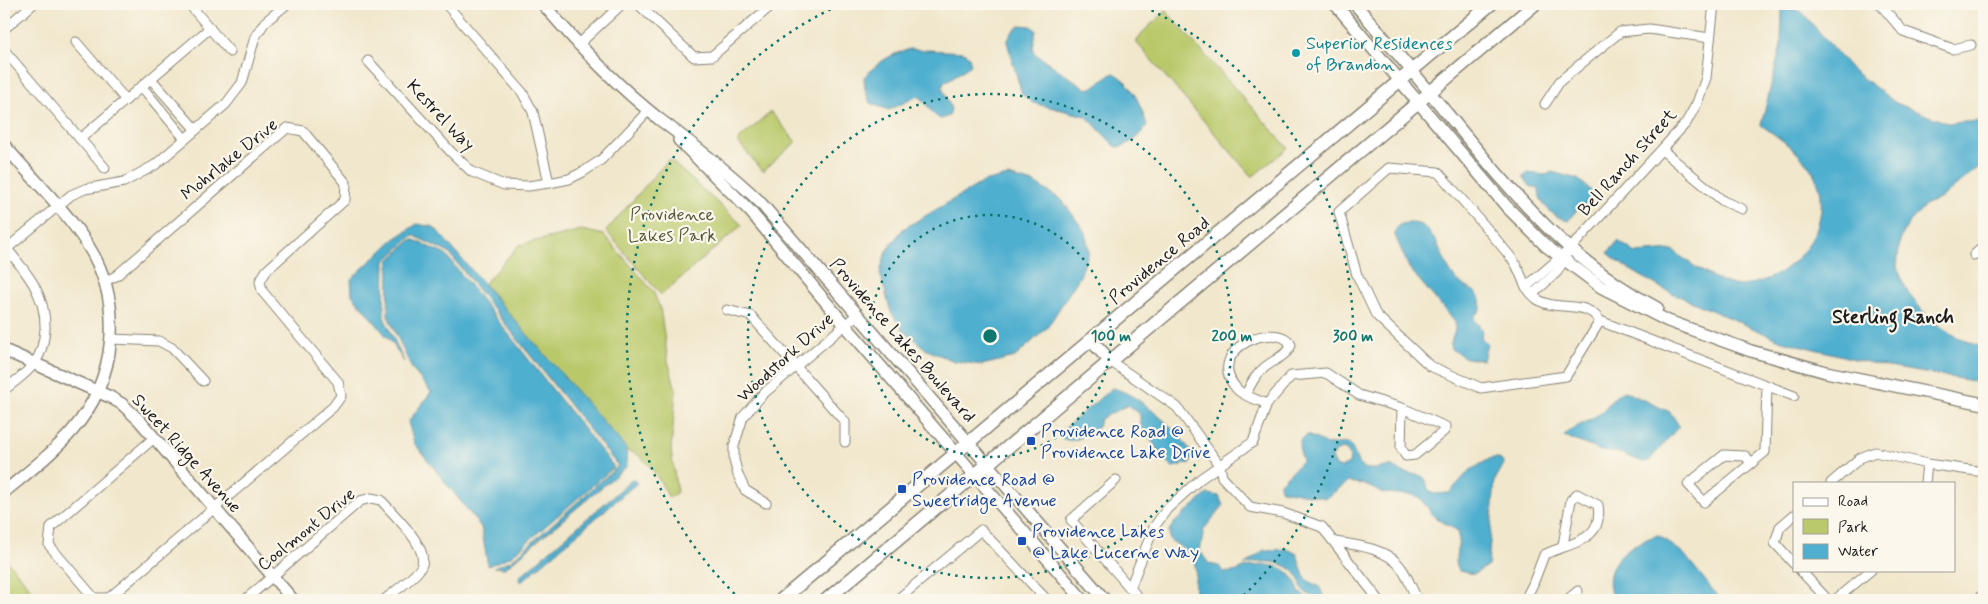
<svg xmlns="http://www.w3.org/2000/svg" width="1988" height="604" font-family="Mynerve,sans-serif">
<rect width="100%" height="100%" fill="#fbf7ec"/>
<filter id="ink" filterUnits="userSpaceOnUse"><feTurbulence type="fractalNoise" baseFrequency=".02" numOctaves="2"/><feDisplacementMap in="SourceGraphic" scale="10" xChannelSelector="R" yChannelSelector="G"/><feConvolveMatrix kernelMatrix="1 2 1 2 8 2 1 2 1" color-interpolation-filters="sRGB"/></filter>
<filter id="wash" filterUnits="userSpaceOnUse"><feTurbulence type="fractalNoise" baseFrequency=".0096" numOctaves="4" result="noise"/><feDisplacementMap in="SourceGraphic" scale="20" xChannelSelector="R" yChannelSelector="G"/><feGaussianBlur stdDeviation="1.12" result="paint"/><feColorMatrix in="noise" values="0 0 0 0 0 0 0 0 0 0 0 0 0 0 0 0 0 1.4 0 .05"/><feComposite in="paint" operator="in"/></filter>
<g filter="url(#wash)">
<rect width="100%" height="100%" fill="#f1e7cc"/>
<g fill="#b9c96b" stroke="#6a7244">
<path d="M1166,11L1288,148L1252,177L1136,42L1146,29Z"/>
<path d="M771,112L796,142L763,171L737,141Z"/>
<path d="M669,159L742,225L661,295L606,231Z"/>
<path d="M582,230L604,235L653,291L660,308L668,361L676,390L671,450L677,492L669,498C662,484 645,451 626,451L484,284L519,245Z"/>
<path d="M4,557L40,600H4Z"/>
</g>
<g fill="#50afcf" stroke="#366676" fill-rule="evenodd">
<path d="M1782,5L1802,12L1852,70L1896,103L1947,123L1984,121V163L1940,199L1926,204L1908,224L1900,240L1897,267L1908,293L1930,320L1957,337L1984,348V383L1883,366L1782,341L1663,289L1624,266L1608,253L1618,241L1636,253L1673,250C1693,266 1714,282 1740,286C1744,286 1750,284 1755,283C1792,274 1825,237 1821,196C1818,164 1785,142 1761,125L1781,46Z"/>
<path d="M1020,25L1031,26L1036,30L1033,49L1034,53L1087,89C1097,87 1103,77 1114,73C1132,81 1141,107 1147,125C1141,135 1128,147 1116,147L1086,116L1033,103L1022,94L1007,42L1012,32Z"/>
<path d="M910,49L964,52L969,57L971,65L944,83L942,87L951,109L949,116L941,119C929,114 928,101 918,96L889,110L870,103L865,89L864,77C878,62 891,54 910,49Z"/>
<path d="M1552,172L1578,179L1592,191L1586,204L1575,212L1568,221C1555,218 1538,204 1539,189L1530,186L1523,176L1527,173L1546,175Z"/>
<path d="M1008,176L1034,183L1062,200L1085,232L1089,251L1080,276L1047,328L1015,357L982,365L954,361L927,350L903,330L891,312L880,273L886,251L903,229L983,182Z"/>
<path d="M1406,223C1413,223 1419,223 1424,227C1444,244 1442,268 1459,282C1473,293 1481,289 1481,310L1474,316V320L1482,329L1481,338L1487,344L1483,360L1466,358L1451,349C1449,341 1457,332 1455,322L1409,268L1394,233L1399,225Z"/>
<path d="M417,224L434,227L626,448L627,466L505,568L494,567L512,560L618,466L449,253L413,235L385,261L384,317L404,362L393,344L352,295L351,279L393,240Z"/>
<path d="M412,239L446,255L614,467L511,556L488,566L481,527L414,443L408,422L431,392L412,369L388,316L389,260Z"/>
<path d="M1112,388C1137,392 1181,433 1193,455L1190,463L1173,467C1160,459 1163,457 1155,446C1147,434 1139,429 1140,414L1128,405L1100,419L1098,427C1085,435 1071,447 1057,435Z"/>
<path d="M1624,391L1670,412L1679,426L1649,461L1643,462L1620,453L1601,451L1564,436C1575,425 1590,422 1601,412C1609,405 1614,395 1624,391Z"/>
<path d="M1307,435L1319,440L1326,445L1347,443C1358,450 1353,467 1369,469C1377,470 1384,466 1392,467C1402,475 1422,473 1425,479C1428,483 1426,486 1429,491L1434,494L1449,493L1469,471L1491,458H1499L1504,464L1495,480L1488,566L1474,574L1459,571C1451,557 1462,545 1458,531L1436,518L1422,501L1414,495L1383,493L1363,484L1348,482L1326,498L1282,490L1279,484L1302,461L1299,446L1301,439ZM1343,449L1348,452L1350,458L1349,464L1341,468L1336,466L1332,458L1336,451Z"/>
<path d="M633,479L637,483L521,582L518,578Z"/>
<path d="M1207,494L1219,496L1223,506L1204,529L1200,551L1209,564L1219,566L1223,572C1240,574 1239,567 1253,566C1277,563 1293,568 1299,592L1310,600H1197C1191,583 1198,577 1195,565C1193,554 1179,546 1170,540L1169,531L1174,523Z"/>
<path d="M1658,535L1683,553L1721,600H1613C1599,565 1626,545 1658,535Z"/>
<path d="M1287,549L1297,554C1302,569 1302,581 1319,586L1325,600C1319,598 1310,597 1304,591C1300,588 1301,581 1298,577C1289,560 1260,559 1244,565L1264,550Z"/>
</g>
</g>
<g filter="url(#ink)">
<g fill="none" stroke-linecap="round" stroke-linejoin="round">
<defs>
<g id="minor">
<path d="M189,4L230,52"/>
<path d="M446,4L522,92L533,112L549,183"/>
<path d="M638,4L694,57L712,56L773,4"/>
<path d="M1880,4L1903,31L1953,49L1971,45"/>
<path d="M4,29L33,4"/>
<path d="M76,42L126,100"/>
<path d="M578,45L622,4"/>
<path d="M4,50L105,168"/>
<path d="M368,61L451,152L472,172L504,185L528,186L549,183L569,179L583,172L601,160L649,110"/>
<path d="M151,79L196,130"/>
<path d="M142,87L185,139"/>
<path d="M1545,104L1560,81L1620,32L1649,29L1710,38"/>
<path d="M80,139L210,28"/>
<path d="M1662,150L1723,201L1742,209"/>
<path d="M1389,168L1438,172C1463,201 1489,230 1513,260C1523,274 1521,286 1537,299C1556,313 1585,298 1600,321L1566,376L1481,388L1430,366L1376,315L1357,275L1339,212Z"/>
<path d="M4,251L71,195L85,189L124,182L155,165L226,104L242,83L255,37L265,22L287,4"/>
<path d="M1974,255L1984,246"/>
<path d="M105,281L116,276L287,128L303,131L346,183L345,200L267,270L260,281L262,291L338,382L341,396L333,407L109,598H94L49,545L51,527L154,438"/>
<path d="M1526,287L1570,249L1686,123L1697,103L1706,78L1714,4"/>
<path d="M1533,294L1557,272L1566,256"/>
<path d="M727,310L751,316L845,422V442"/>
<path d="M1600,321L1794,396"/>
<path d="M111,339L159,341L172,348L203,381"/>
<path d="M1110,361L1177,407L1220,466L1222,477L1250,507L1283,513L1322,527L1379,600"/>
<path d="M4,390C14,382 28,373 35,362C42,353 44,341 45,329C46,295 28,274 7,249"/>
<path d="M1246,394C1251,384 1255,375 1264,368C1273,360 1287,356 1291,345C1278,319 1203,349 1236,388C1242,396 1259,400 1267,404"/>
<path d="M1752,463L1745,456L1724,455L1688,484L1704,502L1765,452L1767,386"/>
<path d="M1116,480L1071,520L1130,588"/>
<path d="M1831,483L1860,458L1875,452L1927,464L1984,472"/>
<path d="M1925,483L1927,464"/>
<path d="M766,503L745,490L738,475L734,460V446L743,417L763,394L858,314"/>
<path d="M1794,515L1780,527L1775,543L1794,564"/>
<path d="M1336,542C1358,545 1389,549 1402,569C1409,579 1412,591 1418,600"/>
<path d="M1800,570L1828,600"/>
<path d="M245,600L360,501L371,498L381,500C393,515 435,551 419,570C410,581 395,591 384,600"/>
<path d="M897,600L981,530L1047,600"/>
<path d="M1140,600L1130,588L1154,527L1167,509L1200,479L1253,442L1267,404L1291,376L1326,373L1359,395L1402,408L1446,427L1444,431L1415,455L1406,456L1401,448L1402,408"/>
<path d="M1525,600L1533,584L1544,555C1570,542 1604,542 1598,505L1577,494L1571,500L1563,545"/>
<path d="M1567,600L1578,591"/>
<path d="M1835,600L1871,570"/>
<path d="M1977,600L1984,594"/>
</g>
<g id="tertiary">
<path d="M543,4C578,45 616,85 659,119C694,145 728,171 759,201L1105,600"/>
<path d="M1335,4L1507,207L1546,246L1601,287L1668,321L1751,351L1826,372L1984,404"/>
<path d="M1355,4C1385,39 1416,75 1445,111C1510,189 1565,260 1657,308"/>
<path d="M679,140L750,211L845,325L1083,600"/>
<path d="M4,145C31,177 64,208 87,244C125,303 117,379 72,431C52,454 27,473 4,492"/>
<path d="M4,350L110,397L122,404L139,420L293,600"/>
</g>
<g id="secondary">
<path d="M1091,340L1110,361"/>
<path d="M781,600L1491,4"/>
<path d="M826,600L1535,4"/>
</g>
</defs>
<use href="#minor" stroke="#868274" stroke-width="11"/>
<use href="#tertiary" stroke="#868274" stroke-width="14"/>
<use href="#secondary" stroke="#868274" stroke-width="15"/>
<use href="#minor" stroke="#fff" stroke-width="9"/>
<use href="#tertiary" stroke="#fff" stroke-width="11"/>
<use href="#secondary" stroke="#fff" stroke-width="12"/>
</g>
</g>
<g fill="none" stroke="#0f766e" stroke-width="2.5" stroke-dasharray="2.5 5">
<circle cx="990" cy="336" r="121"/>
<circle cx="990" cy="336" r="242"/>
<path d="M740 599A363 363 0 0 1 842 4M1138 4A363 363 0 0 1 1240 599"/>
</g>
<circle fill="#0f9aa8" stroke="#fbf7ec" stroke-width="2" cx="1296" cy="53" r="5"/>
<g fill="#1a4fb4" stroke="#fbf7ec" stroke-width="2">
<rect x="1026" y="436" width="10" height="10" rx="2.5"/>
<rect x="897" y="484" width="10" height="10" rx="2.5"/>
<rect x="1017" y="536" width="10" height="10" rx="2.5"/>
</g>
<g text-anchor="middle" stroke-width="4.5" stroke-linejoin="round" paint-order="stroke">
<g font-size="18" fill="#0d838f" stroke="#fbf7ec" text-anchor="start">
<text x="1306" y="49">Superior Residences<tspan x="1306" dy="21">of Brandon</tspan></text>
</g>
<g font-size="18" fill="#1c1c1c" stroke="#fbf7ec">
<text transform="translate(441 115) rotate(47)" y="6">Kestrel Way</text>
<text transform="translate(229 159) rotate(-39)" y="6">Mohrlake Drive</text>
<text transform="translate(1627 162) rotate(-48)" y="6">Bell Ranch Street</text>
<text transform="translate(1159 260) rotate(-40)" y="6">Providence Road</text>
<text transform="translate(903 340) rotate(49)" y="6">Providence Lakes Boulevard</text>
<text transform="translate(785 357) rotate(-42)" y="6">Woodstork Drive</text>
<text transform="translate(187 453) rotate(48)" y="6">Sweet Ridge Avenue</text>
<text transform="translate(306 529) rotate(-39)" y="6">Coolmont Drive</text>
</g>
<g font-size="18" fill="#535938" stroke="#fbf7ec">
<text x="672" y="220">Providence<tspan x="672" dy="21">Lakes Park</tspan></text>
</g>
<g font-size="18" fill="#164399" stroke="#fbf7ec" text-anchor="start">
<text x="1041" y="437">Providence Road @<tspan x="1041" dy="21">Providence Lake Drive</tspan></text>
<text x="912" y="485">Providence Road @<tspan x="912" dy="21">Sweetridge Avenue</tspan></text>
<text x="1032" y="537">Providence Lakes<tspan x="1032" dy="21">@ Lake Lucerne Way</tspan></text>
</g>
<g font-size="19" font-weight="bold" fill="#1c1c1c" stroke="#fbf7ec">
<text x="1893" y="323">Sterling Ranch</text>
</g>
</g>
<circle cx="990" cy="336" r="8" fill="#0f766e" stroke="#fbf7ec" stroke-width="2.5"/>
<g font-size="15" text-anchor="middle" font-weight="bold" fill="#0f766e" stroke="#fbf7ec" stroke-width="4.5" stroke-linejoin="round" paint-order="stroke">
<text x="1111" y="341">100 m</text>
<text x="1232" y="341">200 m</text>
<text x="1353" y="341">300 m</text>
</g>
<rect width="1988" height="604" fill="none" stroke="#fbf7ec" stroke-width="20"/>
<rect x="1793" y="482" width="162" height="90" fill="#fbf7ec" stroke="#a29f99"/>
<rect x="1803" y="498" width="25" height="8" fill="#ffffff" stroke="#a29f99"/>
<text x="1838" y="506" font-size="15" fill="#1c1c1c">Road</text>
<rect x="1803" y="519" width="25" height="15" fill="#b9c96b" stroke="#a29f99"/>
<text x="1838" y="532" font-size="15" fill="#1c1c1c">Park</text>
<rect x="1803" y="544" width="25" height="15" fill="#50afcf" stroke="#a29f99"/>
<text x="1838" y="556" font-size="15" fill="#1c1c1c">Water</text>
</svg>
